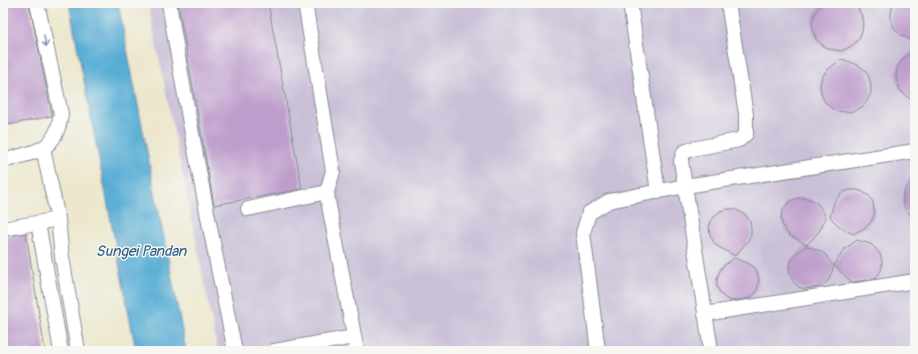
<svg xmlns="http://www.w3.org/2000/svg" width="918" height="354" font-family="Pangolin,sans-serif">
<rect width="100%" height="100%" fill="#f6f6f2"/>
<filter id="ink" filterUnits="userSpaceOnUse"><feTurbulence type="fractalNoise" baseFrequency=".025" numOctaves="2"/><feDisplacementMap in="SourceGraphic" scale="8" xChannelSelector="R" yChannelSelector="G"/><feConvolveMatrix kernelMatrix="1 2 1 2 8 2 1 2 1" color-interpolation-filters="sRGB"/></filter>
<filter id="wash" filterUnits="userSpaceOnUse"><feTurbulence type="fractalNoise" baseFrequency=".012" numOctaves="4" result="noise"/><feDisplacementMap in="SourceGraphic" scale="16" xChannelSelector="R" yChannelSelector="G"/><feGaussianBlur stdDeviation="0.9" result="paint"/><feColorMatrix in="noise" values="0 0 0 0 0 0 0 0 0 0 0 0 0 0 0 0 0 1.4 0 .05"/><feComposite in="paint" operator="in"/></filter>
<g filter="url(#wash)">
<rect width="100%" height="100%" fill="#ece7cd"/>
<path fill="#c9bfd7" d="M148,3H915V351H218Z"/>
<path fill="#58add4" stroke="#3a6e99" d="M69,3H118L186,351H136Z"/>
<g id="blocks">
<g fill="#bd9dcc">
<path d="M3,3H29L52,116L3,126Z"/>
<path d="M178,3H268L302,189L214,205Z"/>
<path d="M825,3H851L857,7L861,14L863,23L862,31L859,39L853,45L842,51L829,49L822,45L816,39L813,31L812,23L814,15L819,7Z"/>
<path d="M893,3H915V43L901,35L895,29L891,21V13Z"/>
<path d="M915,49V101L906,96L900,90L897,82L896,74L898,66L903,59Z"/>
<path d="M842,59L858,65L865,70L869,77L871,85V93L867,101L862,107L854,111L846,112L837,111L830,107L824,101L821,93L820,85L822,77L827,70Z"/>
<path d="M915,175V219L906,210L903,204V197L904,191Z"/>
<path d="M850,190H857L863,192L869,196L873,202L874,209V216L871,222L866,227L853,234L840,227L830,217L834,202L838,197L843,192Z"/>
<path d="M799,198H806L812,200L818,204L826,217L820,230L807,245L789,235L785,230L782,224L781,217L783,210L787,204L792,200Z"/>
<path d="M727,209H734L746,215L750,221L751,228V235L748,241L735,256L717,246L713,241L710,235L709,228L711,221L715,216L720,211Z"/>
<path d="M26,233L45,351H3V237Z"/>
<path d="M857,240L871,244L876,249L880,254L882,261V268L879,274L875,279L853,282L848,279L834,265L845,249Z"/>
<path d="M806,246L820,251L826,255L834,267L828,281L820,287L803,289L797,286L793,281L790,274L789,268L791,261L795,255Z"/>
<path d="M734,258L748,263L754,267L757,272L759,279L758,286L756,293L750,298L731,301L725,298L720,293L717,286V279L719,273L722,267Z"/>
</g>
</g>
</g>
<g filter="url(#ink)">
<use href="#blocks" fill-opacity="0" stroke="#848b96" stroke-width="1"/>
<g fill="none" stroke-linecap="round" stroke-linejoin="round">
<defs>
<g id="minor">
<path d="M169,3C188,120 211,235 235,351"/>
<path d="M305,3L333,171L327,192L328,201L357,351"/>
<path d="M630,3L658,192"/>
<path d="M43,148L58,219L62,257L78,351"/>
<path d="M3,161C35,151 56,153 61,114L37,3"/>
<path d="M248,209L327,192"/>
<path d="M38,223L61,351"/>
<path d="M3,229L58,219"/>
<path d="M705,314L915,281"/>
<path d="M274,351L354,337"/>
<path d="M598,351L583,233L589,213L609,201L685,186L915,151"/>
<path d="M710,351V344L681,161L684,152L692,149L739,140L746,134V114L728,3"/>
</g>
</defs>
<use href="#minor" stroke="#848b96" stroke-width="16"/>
<use href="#minor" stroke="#fff" stroke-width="14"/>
</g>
<defs><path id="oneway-shaft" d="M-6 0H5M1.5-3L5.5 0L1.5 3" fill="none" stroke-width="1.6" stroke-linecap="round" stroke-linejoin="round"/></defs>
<use stroke="#8d97ae" href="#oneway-shaft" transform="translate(45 41) rotate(78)"/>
</g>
<g text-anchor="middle" stroke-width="3" stroke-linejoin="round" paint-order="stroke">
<g font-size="15" font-style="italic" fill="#305b87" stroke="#f6f6f2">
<text x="141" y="256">Sungei Pandan</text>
</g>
</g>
<rect width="918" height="354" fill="none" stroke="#f6f6f2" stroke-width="16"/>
</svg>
